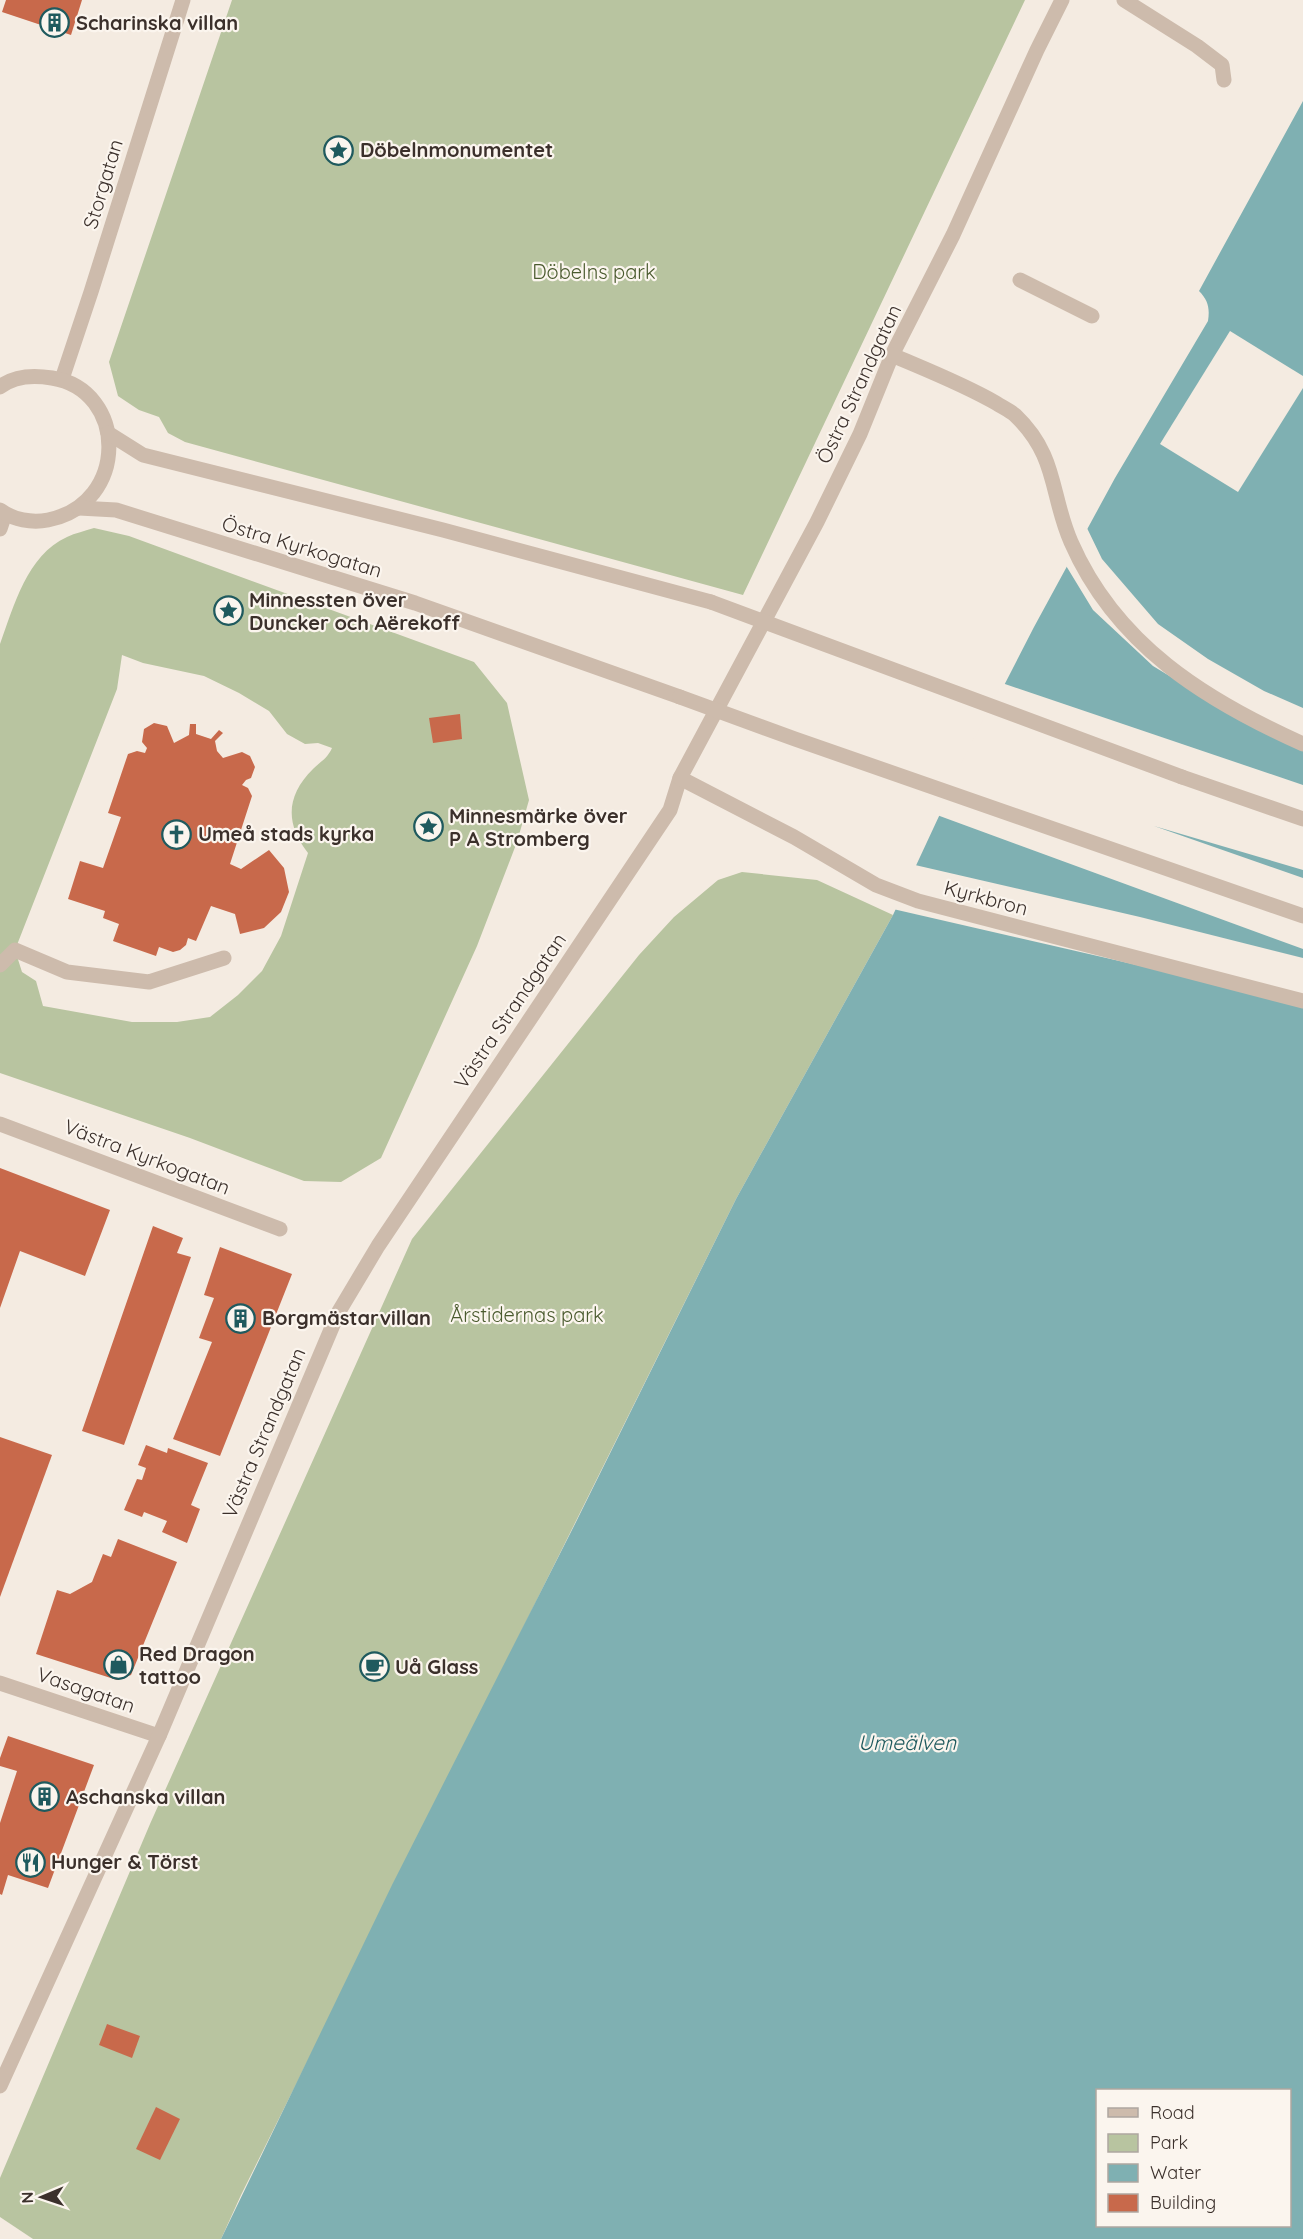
<svg xmlns="http://www.w3.org/2000/svg" width="1303" height="2239" font-family="Quicksand,sans-serif">
<rect width="100%" height="100%" fill="#f4ebe1"/>
<g fill="#b8c4a0" fill-rule="evenodd">
<path d="M232,0H1025L743,595L185,442L168,433L159,417L139,410L118,396L109,362Z"/>
<path d="M94,528L129,536L474,662L507,703L529,800L517,842L477,946L381,1158L341,1182L304,1181L190,1138L0,1073V644C14,606 27,555 67,537C75,533 85,531 94,528ZM122,655L143,663L204,676L239,693L269,711L287,734L305,744L318,743L332,748C327,759 321,761 313,769C286,796 285,823 308,853L281,936L262,971L238,995L210,1017L177,1022H132L43,1006L36,981L22,972L15,950L117,689Z"/>
<path d="M742,872L817,880L893,915L736,1199L241,2195L221,2239H33L0,2217V2178L150,1824L412,1239L639,955L674,917L718,880Z"/>
</g>
<path fill="#7fb0b2" fill-rule="evenodd" d="M1303,101V2239H221L392,1885L575,1524L736,1199L893,915L960,771L1034,627L1115,478L1208,321C1210,308 1208,300 1199,291ZM1098,2090H1290V2226H1098Z"/>
<g fill="#f4ebe1">
<path d="M1230,331L1303,376V388L1238,492L1160,444Z"/>
<path d="M1086,526L1102,559L1158,624L1208,659L1264,691L1303,708V748L1224,709L1153,666L1093,610L1065,564Z"/>
<path d="M1002,683L1303,785V870L1154,826L1303,878V949L937,815L958,770Z"/>
<path d="M915,865L1140,917L1303,958V1003L893,909Z"/>
</g>
<g fill="#c8694b">
<path d="M6,0H82L71,35L2,12Z"/>
<path d="M460,714L462,739L433,743L429,718Z"/>
<path d="M154,723L167,726L174,743L189,735L190,724H196V734L211,739L219,730L223,733L215,741L217,751L223,758L242,752L250,756L255,767L251,778L246,780L242,785L248,788L252,796L230,864L241,869L269,850L284,868L289,892L281,912L264,928L240,934L235,914L211,906L196,941L188,938L186,945L180,950L173,952L159,947L156,956L113,941L119,924L103,918L105,911L68,899L80,861L103,868L121,817L108,813L128,754L137,751L145,753L147,748L142,742L144,729Z"/>
<path d="M0,1168L110,1210L85,1276L20,1251L0,1308Z"/>
<path d="M153,1226L183,1238L177,1253L191,1257L124,1445L82,1431Z"/>
<path d="M220,1247L292,1274L220,1456L173,1439L212,1342L199,1338L214,1298L204,1295Z"/>
<path d="M0,1437L52,1455L0,1597Z"/>
<path d="M146,1445L167,1453L168,1448L208,1463L191,1505L200,1509L187,1543L162,1532L167,1521L144,1512L142,1517L124,1510L137,1479L142,1480L146,1468L138,1465Z"/>
<path d="M118,1539L177,1562L131,1675L117,1680L36,1654L57,1590L70,1594L92,1582L103,1554L111,1557Z"/>
<path d="M8,1736L94,1765L48,1888L8,1875L2,1895L0,1894V1823L17,1771L0,1766V1758Z"/>
<path d="M107,2024L140,2036L132,2058L99,2045Z"/>
<path d="M156,2107L180,2119L160,2160L136,2149Z"/>
</g>
<g fill="none" stroke-linecap="round" stroke-linejoin="round">
<g stroke="#cdbbac" stroke-width="15">
<path d="M1124,0L1197,46L1222,65L1224,80"/>
<path d="M1020,280L1092,316"/>
<path d="M0,965L15,950L67,972L149,982L224,958"/>
</g>
<g stroke="#cdbbac" stroke-width="15">
<path d="M62,379L91,292L183,0"/>
<path d="M0,529L5,514"/>
<path d="M0,1124L280,1229"/>
<path d="M0,1683L159,1736"/>
<path d="M0,2086L159,1736L338,1313L378,1246L670,810L680,778"/>
</g>
<g stroke="#cdbbac" stroke-width="15">
<path d="M1062,0L1037,50L953,235L892,355L860,434L817,522L680,778L794,837L876,885L918,901L1303,1001"/>
<path d="M892,355C927,370 963,384 996,403C1002,407 1009,410 1015,415C1058,456 1050,494 1071,542C1116,645 1205,700 1303,744"/>
<path d="M0,387C15,375 34,375 52,378C128,390 129,504 48,520C32,523 13,520 0,510"/>
<path d="M108,433L143,455L443,530L711,602"/>
<path d="M79,508L116,510L415,603L680,697"/>
<path d="M1182,777L1303,819"/>
</g>
<g stroke="#cdbbac" stroke-width="15">
<path d="M711,602L1182,777"/>
<path d="M680,697L795,739L1303,916"/>
</g>
</g>
<defs>
<symbol id="building-ring" viewBox="-11 -11 22 22"><circle r="9.5" fill="#fbf5ee" stroke="#1f5a5e" stroke-width="1.5"/><path d="M-4-6H4V6H1V3H-1V6H-4ZM-2.5-4.3h1.7v1.8h-1.7ZM.8-4.3h1.7v1.8H.8ZM-2.5-1h1.7V.8h-1.7ZM.8-1h1.7V.8H.8Z" fill="#1f5a5e"/></symbol>
<symbol id="sight-ring" viewBox="-11 -11 22 22"><circle r="9.5" fill="#fbf5ee" stroke="#1f5a5e" stroke-width="1.5"/><path d="M0-6L1.8-2.2L6-1.7L2.9 1.2L3.7 5.4L0 3.3L-3.7 5.4L-2.9 1.2L-6-1.7L-1.8-2.2Z" fill="#1f5a5e"/></symbol>
<symbol id="church-ring" viewBox="-11 -11 22 22"><circle r="9.5" fill="#fbf5ee" stroke="#1f5a5e" stroke-width="1.5"/><path d="M-1.2-6h2.4v3.5h3.3v2.4h-3.3V6h-2.4V-.1h-3.3v-2.4h3.3Z" fill="#1f5a5e"/></symbol>
<symbol id="shop-ring" viewBox="-11 -11 22 22"><circle r="9.5" fill="#fbf5ee" stroke="#1f5a5e" stroke-width="1.5"/><path d="M-5-2.5h2.3a2.7 3.5 0 0 1 5.4 0H5L5.5 6h-11ZM-1.5-2.5h3a1.5 2.3 0 0 0-3 0Z" fill="#1f5a5e"/></symbol>
<symbol id="cafe-ring" viewBox="-11 -11 22 22"><circle r="9.5" fill="#fbf5ee" stroke="#1f5a5e" stroke-width="1.5"/><path d="M-5.5-4.5H6V0H3Q3 3.5 0 3.5H-2.5Q-5.5 3.5-5.5 0ZM3-3.2v2h1.7v-2ZM-6 4.5H4V6H-6Z" fill="#1f5a5e"/></symbol>
<symbol id="restaurant-ring" viewBox="-11 -11 22 22"><circle r="9.5" fill="#fbf5ee" stroke="#1f5a5e" stroke-width="1.5"/><path d="M-5-6h1v4h1v-4h1v4h1v-4h1v5L-1.5 .5V6h-2V.5L-5-1ZM5-6V6H3V1.5H1.5Q1.5-4 5-6Z" fill="#1f5a5e"/></symbol>
</defs>
<g fill-rule="evenodd">
<use href="#building-ring" x="38" y="6" width="33" height="33"/>
<use href="#sight-ring" x="322" y="134" width="33" height="33"/>
<use href="#sight-ring" x="212" y="594" width="33" height="33"/>
<use href="#sight-ring" x="412" y="810" width="33" height="33"/>
<use href="#church-ring" x="160" y="818" width="33" height="33"/>
<use href="#building-ring" x="224" y="1302" width="33" height="33"/>
<use href="#shop-ring" x="102" y="1648" width="33" height="33"/>
<use href="#cafe-ring" x="358" y="1650" width="33" height="33"/>
<use href="#building-ring" x="28" y="1780" width="33" height="33"/>
<use href="#restaurant-ring" x="14" y="1846" width="33" height="33"/>
</g>
<g text-anchor="middle" stroke-width="4.5" stroke-linejoin="round" paint-order="stroke">
<g font-size="20" font-weight="bold" fill="#3b302b" stroke="#fbf5ee" text-anchor="start">
<text x="76" y="30">Scharinska villan</text>
<text x="360" y="157">Döbelnmonumentet</text>
<text x="249" y="607">Minnessten över<tspan x="249" dy="23">Duncker och Aërekoff</tspan></text>
<text x="449" y="823">Minnesmärke över<tspan x="449" dy="23">P A Stromberg</tspan></text>
<text x="198" y="841">Umeå stads kyrka</text>
<text x="262" y="1325">Borgmästarvillan</text>
<text x="139" y="1661">Red Dragon<tspan x="139" dy="23">tattoo</tspan></text>
<text x="395" y="1674">Uå Glass</text>
<text x="66" y="1804">Aschanska villan</text>
<text x="51" y="1869">Hunger &amp; Törst</text>
</g>
<g font-size="20" fill="#3b302b" stroke="#fbf5ee">
<text transform="translate(103 184) rotate(-73)" y="7">Storgatan</text>
<text transform="translate(859 384) rotate(-65)" y="7">Östra Strandgatan</text>
<text transform="translate(302 547) rotate(17)" y="7">Östra Kyrkogatan</text>
<text transform="translate(986 898) rotate(15)" y="7">Kyrkbron</text>
<text transform="translate(510 1011) rotate(-56)" y="7">Västra Strandgatan</text>
<text transform="translate(147 1157) rotate(21)" y="7">Västra Kyrkogatan</text>
<text transform="translate(264 1433) rotate(-67)" y="7">Västra Strandgatan</text>
<text transform="translate(86 1690) rotate(19)" y="7">Vasagatan</text>
</g>
<g font-size="20" fill="#4a5a2e" stroke="#fbf5ee">
<text x="594" y="279">Döbelns park</text>
<text x="527" y="1322">Årstidernas park</text>
</g>
<g font-size="21" font-style="italic" fill="#1f5a5e" stroke="#fbf5ee">
<text x="907" y="1750">Umeälven</text>
</g>
</g>
<rect x="1096" y="2089" width="195" height="138" fill="#fbf5ee" stroke="#aea6a0" stroke-width="1.5"/>
<rect x="1108" y="2108" width="30" height="9" fill="#cdbbac" stroke="#aea6a0" stroke-width="1.5"/>
<text x="1150" y="2119" font-size="18" fill="#3b302b">Road</text>
<rect x="1108" y="2134" width="30" height="18" fill="#b8c4a0" stroke="#aea6a0" stroke-width="1.5"/>
<text x="1150" y="2149" font-size="18" fill="#3b302b">Park</text>
<rect x="1108" y="2164" width="30" height="18" fill="#7fb0b2" stroke="#aea6a0" stroke-width="1.5"/>
<text x="1150" y="2179" font-size="18" fill="#3b302b">Water</text>
<rect x="1108" y="2194" width="30" height="18" fill="#c8694b" stroke="#aea6a0" stroke-width="1.5"/>
<text x="1150" y="2209" font-size="18" fill="#3b302b">Building</text>
<g transform="translate(42 2197) rotate(268)" stroke="#fbf5ee" stroke-width="4.5" paint-order="stroke">
<path d="M0-4.5L10 22L0 15L-10 22Z" fill="#3b302b"/>
<text y="-9" font-size="16" font-weight="bold" text-anchor="middle" fill="#3b302b">N</text>
</g>
</svg>
